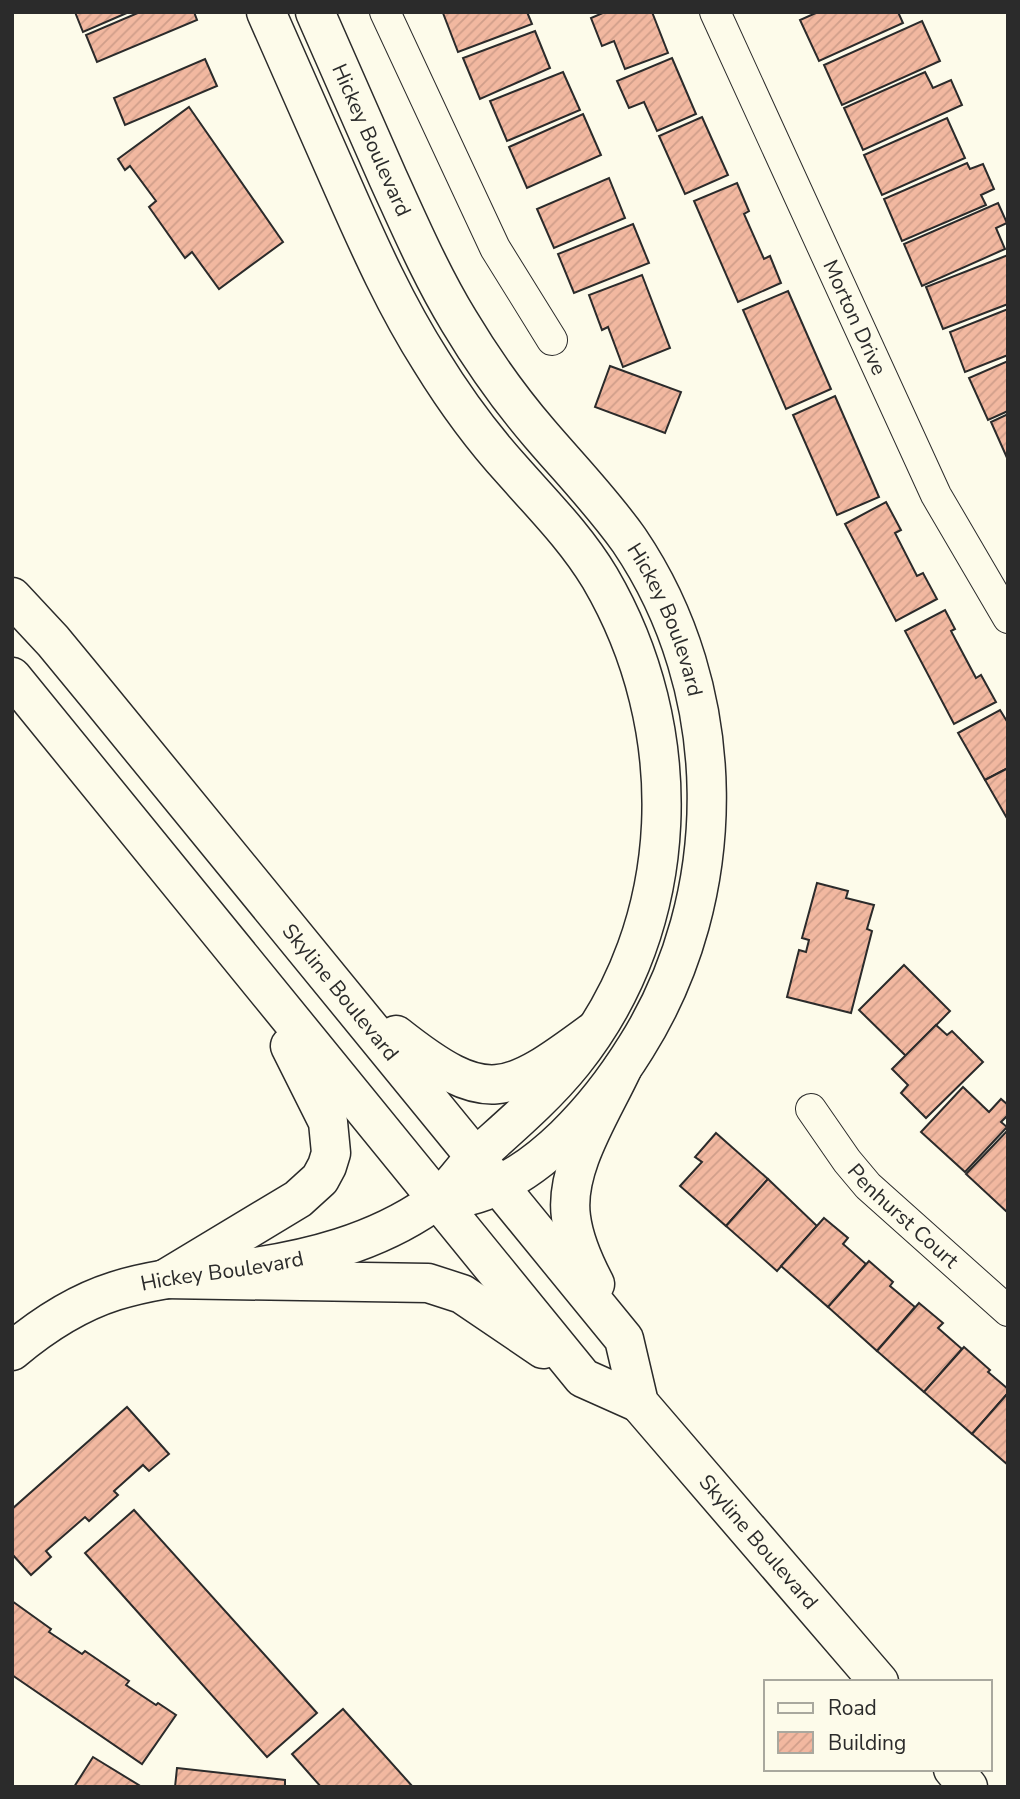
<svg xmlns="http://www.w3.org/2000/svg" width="1020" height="1799" font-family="'Nunito Sans',sans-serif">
<defs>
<pattern id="building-hatch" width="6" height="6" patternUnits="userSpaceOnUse" patternTransform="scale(1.75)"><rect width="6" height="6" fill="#f2b8a0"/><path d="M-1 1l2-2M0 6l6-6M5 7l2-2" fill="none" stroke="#d09e8a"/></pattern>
</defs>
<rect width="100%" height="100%" fill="#fdfbea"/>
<g fill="url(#building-hatch)" stroke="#2b2b2b" stroke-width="2">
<path d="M75,12H129L83,32Z"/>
<path d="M140,12H194L197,20L97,62L86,35Z"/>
<path d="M527,12L532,24L458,52L443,13Z"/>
<path d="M605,12H652L668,53L625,69L614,41L602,46L591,18Z"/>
<path d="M818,12H898L903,23L819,61L800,20Z"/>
<path d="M922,21L940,61L842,105L824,65Z"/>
<path d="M535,31L550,68L480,99L463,58Z"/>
<path d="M672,58L696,114L657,131L644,102L629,108L617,81Z"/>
<path d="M205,59L217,86L125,125L114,98Z"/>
<path d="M563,72L580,110L507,141L490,101Z"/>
<path d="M925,72L933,88L951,80L962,105L863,150L844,108Z"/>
<path d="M189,107L283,242L219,289L192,252L185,258L149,207L156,201L130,166L125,170L118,159Z"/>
<path d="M583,114L601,155L527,188L509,147Z"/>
<path d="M702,117L728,175L685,194L659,136Z"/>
<path d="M947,118L965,158L882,195L864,155Z"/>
<path d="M967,163L970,169L983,164L994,189L981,195L986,205L902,241L884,199Z"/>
<path d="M609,178L625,218L554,248L537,209Z"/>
<path d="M737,183L749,211L744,214L764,259L770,256L781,283L738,302L694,201Z"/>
<path d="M998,203L1007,223L996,228L1005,249L922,286L904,244Z"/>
<path d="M633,224L649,263L574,293L558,254Z"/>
<path d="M1008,255V304L943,329L926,287Z"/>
<path d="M642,275L670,348L623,367L608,327L602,330L589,295Z"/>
<path d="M788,291L831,389L786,409L743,310Z"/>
<path d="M1008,309V355L965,372L950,332Z"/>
<path d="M1008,361V411L988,420L969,378Z"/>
<path d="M610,366L681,392L665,433L595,407Z"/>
<path d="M835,396L879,497L837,515L793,415Z"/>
<path d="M1008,414V460L991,422Z"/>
<path d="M886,502L901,530L895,533L917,576L923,573L937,599L896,621L845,524Z"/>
<path d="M945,610L955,629L951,631L976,678L981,675L996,702L954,724L905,631Z"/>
<path d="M1000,710L1008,723V768L985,780L958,733Z"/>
<path d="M1008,768V820L985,780Z"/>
<path d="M817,883L848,891L846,898L874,905L867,929L872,931L851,1013L787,997L799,950L806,952L809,940L802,938Z"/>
<path d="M904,965L950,1011L906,1056L859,1010Z"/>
<path d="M936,1025L947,1035L952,1031L983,1062L926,1118L901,1093L908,1085L892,1069Z"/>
<path d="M963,1087L989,1112L1001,1099L1008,1105V1115L1001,1122L1007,1127L965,1172L921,1132Z"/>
<path d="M1008,1130V1213L966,1174Z"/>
<path d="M716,1133L768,1179L726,1226L680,1186L702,1162L695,1157Z"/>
<path d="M768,1179L817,1226L777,1271L726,1226Z"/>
<path d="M824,1218L848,1238L843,1244L866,1264L828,1307L781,1266Z"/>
<path d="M869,1261L893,1282L890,1286L915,1307L877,1351L828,1307Z"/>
<path d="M919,1303L943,1323L938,1328L962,1349L924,1392L877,1351Z"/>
<path d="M964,1347L990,1370L988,1372L1008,1389V1393L972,1434L924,1392Z"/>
<path d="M1008,1393V1465L972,1434Z"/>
<path d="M127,1407L169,1454L149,1471L143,1465L114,1491L118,1495L89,1521L85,1517L46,1551L51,1557L31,1575L12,1554V1509Z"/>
<path d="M134,1510L317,1713L267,1757L85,1553Z"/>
<path d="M12,1601L51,1629L49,1632L82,1654L85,1651L129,1681L126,1685L156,1705L158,1703L176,1715L142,1764L12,1675Z"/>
<path d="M343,1709L413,1787H321L292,1754Z"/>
<path d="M93,1757L142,1787H74Z"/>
<path d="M177,1768L285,1780V1787H175Z"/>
</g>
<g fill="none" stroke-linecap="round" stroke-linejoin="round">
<defs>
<g id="street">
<path d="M385,12L495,248L552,340"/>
<path id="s1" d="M715,12L936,495L1008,618"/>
<path id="s2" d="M811,1109L847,1161L868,1186L1008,1311"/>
</g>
<g id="secondary">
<path id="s3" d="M315,12C339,67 364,123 388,178C410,226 431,275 459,321C483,361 509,398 540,434C570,469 602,502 629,540C731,690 732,895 636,1047C600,1105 538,1179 468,1196"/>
<path id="s4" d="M12,1351C43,1325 77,1303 115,1291C156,1278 199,1275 241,1269C308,1260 375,1243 431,1204C448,1193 460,1172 475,1158C509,1127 544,1098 573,1062C684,923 688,728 600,578C576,538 543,505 513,471C482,437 455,400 431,361C396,306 370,248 344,189C318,130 292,71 266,12"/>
</g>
<g id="primary">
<path id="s5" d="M12,597L53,641L100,698L624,1339L639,1403L879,1682"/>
<path d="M12,677L583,1378L639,1403"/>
<path d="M396,1035C487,1107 506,1096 595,1030"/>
<path d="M165,1279L428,1283L462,1294L543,1349"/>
<path d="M165,1279L298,1199L320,1179L327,1166L331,1153L328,1122L290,1046"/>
<path d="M595,1284C584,1263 574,1241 571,1217C564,1169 602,1112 622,1069"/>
<path d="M953,1769L968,1787"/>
</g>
</defs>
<use href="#street" stroke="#2b2b2b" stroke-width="32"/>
<use href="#secondary" stroke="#2b2b2b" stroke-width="41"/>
<use href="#primary" stroke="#2b2b2b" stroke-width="41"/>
<use href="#street" stroke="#fdfbea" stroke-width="30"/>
<use href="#secondary" stroke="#fdfbea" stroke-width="38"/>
<use href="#primary" stroke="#fdfbea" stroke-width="38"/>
</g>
<g text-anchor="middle" stroke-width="5" stroke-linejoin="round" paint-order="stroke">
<g font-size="21" fill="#2b2b2b" stroke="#fdfbea">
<text dy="7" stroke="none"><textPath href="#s3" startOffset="140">Hickey Boulevard</textPath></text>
<text dy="7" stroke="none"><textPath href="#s1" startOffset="336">Morton Drive</textPath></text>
<text dy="7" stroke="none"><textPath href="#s3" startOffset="707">Hickey Boulevard</textPath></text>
<text dy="7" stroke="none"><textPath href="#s5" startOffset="514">Skyline Boulevard</textPath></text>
<text dy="7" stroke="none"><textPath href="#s2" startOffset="142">Penhurst Court</textPath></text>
<text dy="7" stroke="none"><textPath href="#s4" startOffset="229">Hickey Boulevard</textPath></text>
<text dy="7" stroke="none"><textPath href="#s5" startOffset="1211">Skyline Boulevard</textPath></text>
</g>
</g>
<rect width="1020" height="1799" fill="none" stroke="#2b2b2b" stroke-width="28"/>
<rect x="764" y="1680" width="228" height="91" fill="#fdfbea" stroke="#a9a89e" stroke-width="2"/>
<rect x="778" y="1703" width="35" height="10" fill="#fdfbea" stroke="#a9a89e" stroke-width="2"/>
<text x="828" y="1715" font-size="21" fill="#2b2b2b">Road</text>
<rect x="778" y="1732" width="35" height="21" fill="url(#building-hatch)" stroke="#a9a89e" stroke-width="2"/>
<text x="828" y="1750" font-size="21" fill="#2b2b2b">Building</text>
</svg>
